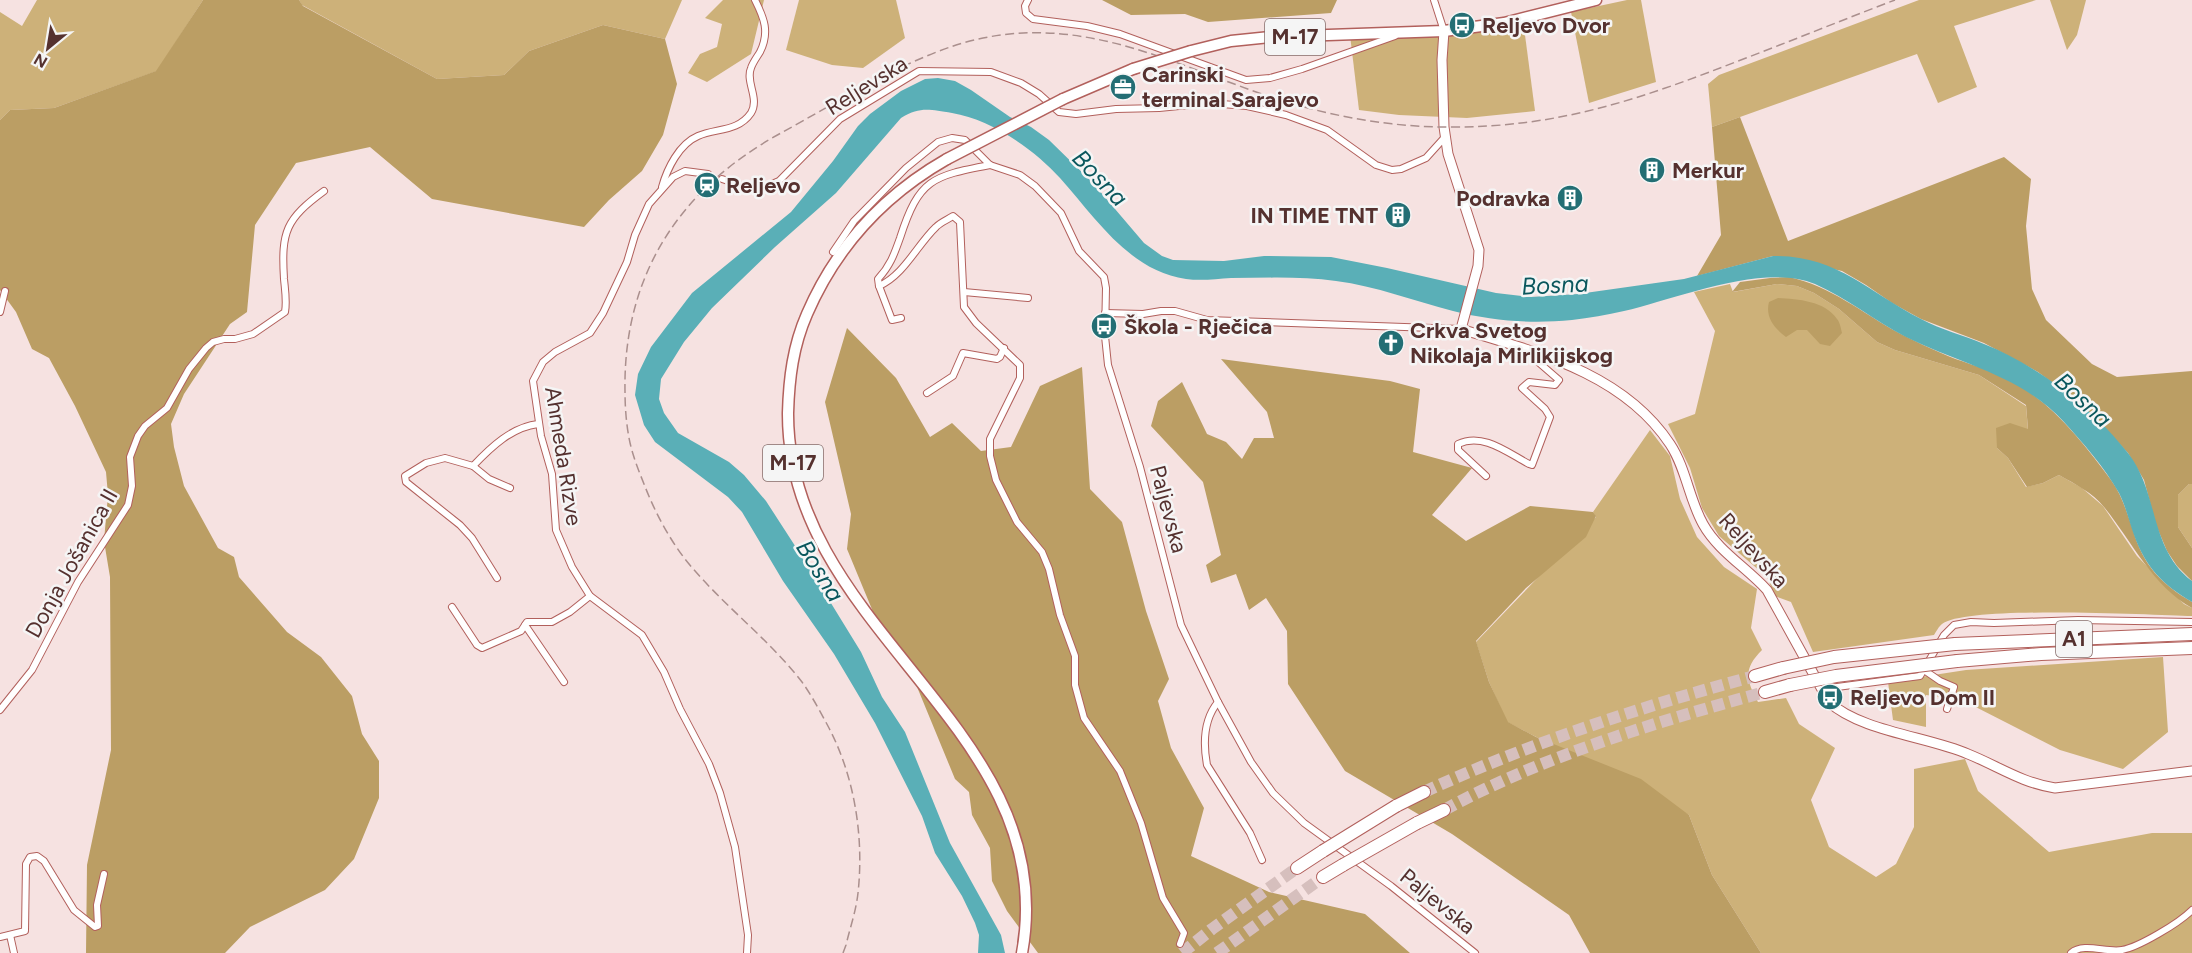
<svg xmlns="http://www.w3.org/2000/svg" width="2192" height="953" font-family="Figtree,sans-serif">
<rect width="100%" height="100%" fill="#f6e2e1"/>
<g fill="#cdb179">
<path d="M37,0H203L157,71L54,108L10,110L0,120V12L22,26Z"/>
<path d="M299,0H682L665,39L603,25L529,51L504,75L437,79L302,5Z"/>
<path d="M723,0H764L751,54L707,82L688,73L700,54L717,47L722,24L705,18Z"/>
<path d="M799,0H896L905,38L863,68L832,65L786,50Z"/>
<path d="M1627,0H1641L1656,82L1589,103L1571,12Z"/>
<path d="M1919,0H2036L1954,26L1977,87L1938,103L1917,54L1712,127L1708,84L1719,75Z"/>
<path d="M2050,0H2086L2077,35L2067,50Z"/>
<path d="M1523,20L1535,111L1467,118L1399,115L1359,110L1350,35Z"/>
<path d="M1730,284L1733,292L1777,284L1797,286L1814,293L1839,309L1877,342L1895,350L1979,375L2026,406L2028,430L1997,448L2008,458L2026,487L2043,483L2059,475L2082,488L2103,506L2137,556L2184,604L2192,608V616C2151,615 1968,605 1942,624C1939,626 1936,632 1934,635L1813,652L1791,602L1775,596L1767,577L1719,536L1702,508L1690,468L1668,424L1695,414L1715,331L1694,292Z"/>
<path d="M1650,430L1670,456L1680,499L1697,537L1724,567L1757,589L1751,628L1762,650C1743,669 1746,680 1758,702L1786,698L1799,724L1835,748L1811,800L1829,847L1876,877L1896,864L1914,827V769L1965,759L1978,791L2049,852L2152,833H2192V953H1761L1712,875L1689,815L1507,722L1489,682L1476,642L1596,517L1593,512Z"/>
<path d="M2189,484H2192V548L2178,527V495Z"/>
<path d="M2163,657L2168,732L2123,769L2060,750L1960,699L1926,695V727L1893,720L1888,682L1966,670Z"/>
</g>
<g fill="#bb9e64">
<path d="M203,0H299L303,6L437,79L504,75L529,51L603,25L665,39L677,84L663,135L642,171L609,200L584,227L432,199L370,147L296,163L255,225L247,312L230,324L184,394L171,424L174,447L184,486L218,548L234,557L239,577L287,632L321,657L352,696L362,734L379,761V798L354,859L325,890L250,927L225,953H86L87,865L111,750L110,577L104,541L108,495L106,472L75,406L49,358L32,349L16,312L0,290V120L10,110L54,108L156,71Z"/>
<path d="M1102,0H1337L1331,13L1208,22L1185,14L1131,15Z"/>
<path d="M1740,117L1788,241L2004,157L2031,179L2026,226L2032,289L2046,320L2092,364L2117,377L2192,371V484H2189L2178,495V527L2192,548V581L2177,566L2167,551L2156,525L2144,480L2128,453L2101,424L2073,398L2038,372L1984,343L1921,319L1892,303L1866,285L1842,271L1773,256L1697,276L1721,235L1712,127Z"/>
<path d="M1789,277C1831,286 1862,313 1899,333C1915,341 1931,349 1948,356C1968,364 1989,369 2008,379C2051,401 2083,442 2111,480C2122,495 2127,513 2133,530C2143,565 2161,584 2192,602V608C2153,587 2131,540 2104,507C2093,493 2075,484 2059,475L2043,483L2027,487L2008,458L1997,448L1996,428L2010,423L2028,429L2026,405L1979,375L1895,350L1877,342L1839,309L1814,293L1797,286L1777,284L1732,292L1740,282L1770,278Z"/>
<path d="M1778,298C1798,299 1825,301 1837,319C1840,322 1841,329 1842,333L1830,346L1820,344L1807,330H1797L1786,337C1774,328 1765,317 1769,302Z"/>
<path d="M847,328L896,378L930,437L952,423L981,451L1011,447L1040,386L1082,367L1090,489L1122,522L1146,611L1169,679L1158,701L1171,748L1204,808L1191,856L1269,892L1365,914L1410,953H1038L1007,911L992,881L990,848L972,815L969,792L955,779L908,665L876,619L847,549L851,514L825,402Z"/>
<path d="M1221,359L1390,381L1420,389L1413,452L1472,468L1432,515L1466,541L1530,506L1593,512L1596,516L1586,537L1526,588L1476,641L1489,682L1508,722L1536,737L1641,779L1689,815L1712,875L1761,953H1590L1569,915L1452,834L1345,771L1288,684L1287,631L1266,598L1249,610L1236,574L1211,583L1206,565L1221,555L1203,482L1151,426L1158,401L1182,382L1207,434L1226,442L1242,459L1254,438H1274L1267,412Z"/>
</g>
<path fill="#5aafb7" d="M938,78L955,81L971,90L1010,117L1031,127L1049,140L1092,182L1144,243L1162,256L1173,260L1224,261L1264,256L1331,257L1387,268L1496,293L1531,297L1578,294L1684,279L1773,256C1837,255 1868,292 1921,319C1941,330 1963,335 1984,344C2037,365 2093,408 2128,453C2159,492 2149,549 2192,581V602C2163,585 2146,568 2134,535C2129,521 2126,507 2119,493C2105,468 2083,443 2064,422C2021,375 1960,364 1906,337C1875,321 1847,298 1815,284C1764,262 1676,299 1624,311C1607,315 1589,318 1572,320C1531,324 1493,321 1453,311C1414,301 1376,286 1336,281C1302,276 1265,278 1231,278C1216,279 1201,281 1186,279C1129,271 1095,217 1060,178C1034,149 990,119 952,113C930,110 921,106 901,118L836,193L775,247L712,308L684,342L661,379L659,399L664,413L678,433L729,462L744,475L766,501L810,569L861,652L882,697L905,732L950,843L1001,935L1005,953H978L979,935L975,923L962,896L935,853L922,816L875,723L834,654L783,581L742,512L728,497L655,442L644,425L635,395L638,374L651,347L692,293L791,212L833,161L858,126L870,114L901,91L925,79Z"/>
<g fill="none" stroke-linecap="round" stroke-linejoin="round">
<g stroke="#d6bfbd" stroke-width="12" stroke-dasharray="12 6" stroke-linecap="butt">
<path d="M1424,792C1530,743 1643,706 1755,676"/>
<path d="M1444,810C1543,756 1656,722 1765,692"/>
<path d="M1182,953L1212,929L1297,868"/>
<path d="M1217,953L1323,877"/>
</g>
<defs>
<g id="street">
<path d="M1028,0L1025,6L1026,13L1033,19L1087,26L1120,34L1246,80L1270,78L1302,69L1395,36"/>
<path d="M1434,0L1444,31"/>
<path d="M708,174L685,171L673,177L649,204L635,235L627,262L603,313L590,333L555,352L543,362L533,381L541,436L552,474L556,530L572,567L590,596L642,635L664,672L680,709L709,764L720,793L735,847L748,935L747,953"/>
<path d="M722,179L749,188H763L779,181L840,119L919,71L991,72L1021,83L1039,94L1059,112L1076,114L1116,109L1159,108L1209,103L1247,106L1286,115L1327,130L1376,165L1392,170L1401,169L1426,158L1445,137"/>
<path d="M662,187C667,169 679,144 698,136C716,128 738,132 751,113C760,98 745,82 751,68C753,62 757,57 760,52C770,32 764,18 755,0"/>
<path d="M833,252L854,221L906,168L938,142L952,138L965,140L990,165L1020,175L1035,186L1061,213L1079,251L1104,277L1106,288L1105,336L1108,365L1140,467L1181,625L1218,702L1251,762L1273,793L1304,823L1391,886L1475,953"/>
<path d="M879,286C904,275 917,245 936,227C941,222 947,220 953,216L960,222L964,307L976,323L1020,365V378L990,439V456L996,480L1017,522L1042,552L1049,569L1060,615L1075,656V685L1084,718L1120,771L1141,823L1163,898L1184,933L1180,944"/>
<path d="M964,292L1028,298"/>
<path d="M0,312L5,291"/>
<path d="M1105,313L1143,314L1161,311H1175L1207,320L1461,329"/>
<path d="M901,318L892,320L879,286L878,279C890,266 894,255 900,238C919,179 932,176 990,165"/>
<path d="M927,393L953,376L963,353L997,359L1000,357L1004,348"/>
<path d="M473,466L489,479L510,488"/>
<path d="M1486,476L1458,450V444C1483,432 1508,453 1529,464L1532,465L1550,417L1545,409L1522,388L1529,382L1555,385L1559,380L1537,361L1531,351"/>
<path d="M497,578L472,538L460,525L406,482L405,476L426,463L445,458L473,466C491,447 512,427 538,424"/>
<path d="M452,607L477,645L482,648L521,631L525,625"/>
<path d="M1924,670L1940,681L1954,687L1947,709"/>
<path d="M564,682L525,625L527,622H552L570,612L590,596"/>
<path d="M1822,689L1920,676L1944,635L1954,625L1971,622L1994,623L2078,620L2192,622"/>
<path d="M1218,702C1204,719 1203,743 1207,765L1250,833L1262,860"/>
<path d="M0,710L32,670L78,582L128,505L132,486L130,457L138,436L145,426L167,408L189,369L206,348L213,342L224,339H235L253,334L285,312C287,301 285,290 284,279C281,231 286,219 324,191"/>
<path d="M10,935L14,953"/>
<path d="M0,937L25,931L26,864L30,857L37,856L44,861L74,910L95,927L98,926L97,905L104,874"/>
<path d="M2071,953C2084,942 2106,953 2122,950C2139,947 2179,923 2192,910"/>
</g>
<path id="secondary" d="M1444,31L1442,60L1444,127L1448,154L1479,250L1478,266L1461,329C1536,352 1623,373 1670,444C1686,468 1689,499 1703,524C1718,551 1746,567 1767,590L1829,702C1860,731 1929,737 1968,754C1998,766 2022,783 2055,788L2192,771"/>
<g id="primary">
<path d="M1191,51L1231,41L1270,37L1444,31L1504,23L1596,0"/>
<path d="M1063,99L1133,69"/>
<path d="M947,159C884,195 836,247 807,314C793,346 789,378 788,413C787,632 1063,728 1022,953"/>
</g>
<g id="highway">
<path d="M1955,644L2192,634"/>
<path d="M1957,661L2041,654L2192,648"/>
<path d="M1755,676L1783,668"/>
<path d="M1765,692L1790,685"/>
<path d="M1396,806L1424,792"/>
<path d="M1417,823L1444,810"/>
<path d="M1297,868L1323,851"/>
<path d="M1323,877L1343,865"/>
</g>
</defs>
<use href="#street" stroke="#b2605c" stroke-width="8"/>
<use href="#secondary" stroke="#b2605c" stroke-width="11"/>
<use href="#primary" stroke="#b2605c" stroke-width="13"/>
<use href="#highway" stroke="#b2605c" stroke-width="14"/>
<use href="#street" stroke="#fff" stroke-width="6"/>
<use href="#secondary" stroke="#fff" stroke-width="9"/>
<use href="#primary" stroke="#fff" stroke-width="10"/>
<use href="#highway" stroke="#fff" stroke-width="12"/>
<path stroke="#aa8f8d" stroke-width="1.5" stroke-dasharray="9 4.5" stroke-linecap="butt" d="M843,953L846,945C850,928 856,911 858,893C864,838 855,778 829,728C821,713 812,696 802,682C767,637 720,603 685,559C668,537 654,510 644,484C640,474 636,464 633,454C627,435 625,411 625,391C623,275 680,188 781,133C840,101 917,51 983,38C1092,16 1180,68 1280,100C1335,117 1391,127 1448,127C1560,128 1643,98 1746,58C1796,39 1845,19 1895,0"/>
<defs>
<g id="primary-bridge">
<path d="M1133,69L1191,51"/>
<path d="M947,159L1063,99"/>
</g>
<g id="highway-bridge">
<path d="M1783,668L1834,657L1955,644"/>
<path d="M1790,685L1836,676L1957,661"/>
<path d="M1323,851L1396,806"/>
<path d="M1343,865L1417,823"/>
</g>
</defs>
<use href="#primary-bridge" stroke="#b2605c" stroke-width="13" stroke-linecap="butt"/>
<use href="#highway-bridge" stroke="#b2605c" stroke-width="14" stroke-linecap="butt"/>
<use href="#primary-bridge" stroke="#fff" stroke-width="10"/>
<use href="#highway-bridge" stroke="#fff" stroke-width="12"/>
</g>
<defs>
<symbol id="bus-disc" viewBox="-11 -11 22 22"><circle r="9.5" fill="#236e74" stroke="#f5f5f5"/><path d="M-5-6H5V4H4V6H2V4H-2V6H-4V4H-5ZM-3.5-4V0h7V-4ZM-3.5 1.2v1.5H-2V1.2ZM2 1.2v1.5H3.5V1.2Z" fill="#fff"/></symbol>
<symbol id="office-disc" viewBox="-11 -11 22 22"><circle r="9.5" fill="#236e74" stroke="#f5f5f5"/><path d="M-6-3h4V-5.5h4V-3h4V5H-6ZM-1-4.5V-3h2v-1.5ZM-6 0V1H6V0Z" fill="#fff"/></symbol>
<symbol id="building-disc" viewBox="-11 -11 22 22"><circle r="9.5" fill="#236e74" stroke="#f5f5f5"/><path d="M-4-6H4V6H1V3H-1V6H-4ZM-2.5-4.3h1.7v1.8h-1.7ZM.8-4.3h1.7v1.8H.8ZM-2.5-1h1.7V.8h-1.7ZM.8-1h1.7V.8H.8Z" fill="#fff"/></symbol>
<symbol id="station-disc" viewBox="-11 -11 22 22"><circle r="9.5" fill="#236e74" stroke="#f5f5f5"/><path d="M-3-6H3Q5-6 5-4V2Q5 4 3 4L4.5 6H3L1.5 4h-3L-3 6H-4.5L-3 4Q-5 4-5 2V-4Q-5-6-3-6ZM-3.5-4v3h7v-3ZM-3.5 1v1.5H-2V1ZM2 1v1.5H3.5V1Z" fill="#fff"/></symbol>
<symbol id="church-disc" viewBox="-11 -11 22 22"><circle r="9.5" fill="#236e74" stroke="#f5f5f5"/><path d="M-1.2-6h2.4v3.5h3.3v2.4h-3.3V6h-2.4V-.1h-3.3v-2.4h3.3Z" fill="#fff"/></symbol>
</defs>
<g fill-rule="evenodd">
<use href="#bus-disc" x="1447" y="10" width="30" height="30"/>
<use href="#office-disc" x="1108" y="72" width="30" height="30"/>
<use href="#building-disc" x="1637" y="155" width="30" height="30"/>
<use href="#station-disc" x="692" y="170" width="30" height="30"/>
<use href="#building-disc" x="1555" y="183" width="30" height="30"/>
<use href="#building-disc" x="1383" y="200" width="30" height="30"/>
<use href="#bus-disc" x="1089" y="311" width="30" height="30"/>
<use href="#church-disc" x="1376" y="328" width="30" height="30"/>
<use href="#bus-disc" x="1815" y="682" width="30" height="30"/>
</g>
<g text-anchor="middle" stroke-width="5" stroke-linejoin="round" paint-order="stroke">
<g fill="#f5f5f5" stroke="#856c6a" stroke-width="1.5">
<rect x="1265" y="19" width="60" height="36" rx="4.5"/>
<rect x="763" y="445" width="60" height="36" rx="4.5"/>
<rect x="2056" y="621" width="36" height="36" rx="4.5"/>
</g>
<g font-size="21" font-weight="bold" fill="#55312f">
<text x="1295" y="44">M-17</text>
<text x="793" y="470">M-17</text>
<text x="2074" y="646">A1</text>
</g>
<g font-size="22" font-weight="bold" fill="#55312f" stroke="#f5f5f5" text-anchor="start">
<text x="1482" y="33">Reljevo Dvor</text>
<text x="1142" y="82">Carinski<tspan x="1142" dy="25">terminal Sarajevo</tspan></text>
<text x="1672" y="178">Merkur</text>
<text x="726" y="193">Reljevo</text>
<text x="1550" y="206" text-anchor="end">Podravka</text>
<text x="1378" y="223" text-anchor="end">IN TIME TNT</text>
<text x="1124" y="334">Škola - Rječica</text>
<text x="1410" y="338">Crkva Svetog<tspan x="1410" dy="25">Nikolaja Mirlikijskog</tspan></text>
<text x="1850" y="705">Reljevo Dom II</text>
</g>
<g font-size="22" fill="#55312f" stroke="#f5f5f5">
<text transform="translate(866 85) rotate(-32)" y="8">Reljevska</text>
<text transform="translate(564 456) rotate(81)" y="8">Ahmeda Rizve</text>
<text transform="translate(1169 509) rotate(75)" y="8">Paljevska</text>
<text transform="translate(1754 550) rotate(48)" y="8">Reljevska</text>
<text transform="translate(71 563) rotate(-61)" y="8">Donja Jošanica II</text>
<text transform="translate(1438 901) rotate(39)" y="8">Paljevska</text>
</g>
<g font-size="24" font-style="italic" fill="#0a575d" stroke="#f5f5f5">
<text transform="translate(1100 178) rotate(46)" y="8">Bosna</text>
<text transform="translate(1555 285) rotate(-3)" y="8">Bosna</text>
<text transform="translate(2083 400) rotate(43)" y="8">Bosna</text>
<text transform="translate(820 571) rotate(58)" y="8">Bosna</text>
</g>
</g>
<g transform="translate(48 48) rotate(210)" stroke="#f5f5f5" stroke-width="4.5" paint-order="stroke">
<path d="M0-4.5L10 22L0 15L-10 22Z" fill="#55312f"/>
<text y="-9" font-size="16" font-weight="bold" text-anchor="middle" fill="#55312f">N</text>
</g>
</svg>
